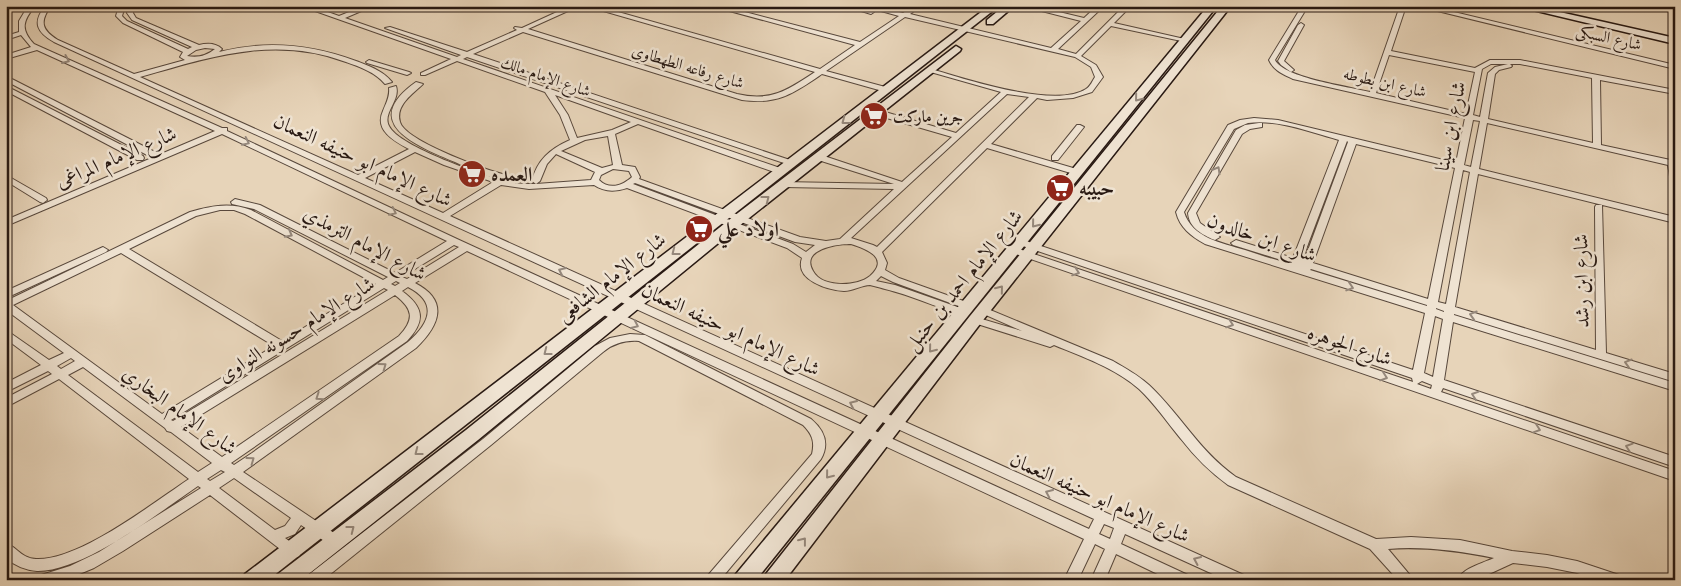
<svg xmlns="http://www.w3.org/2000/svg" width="1681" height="586" font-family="'Old Standard TT',Amiri,serif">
<rect width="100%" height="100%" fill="#e7d4b9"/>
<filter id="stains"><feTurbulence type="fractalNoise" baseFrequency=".004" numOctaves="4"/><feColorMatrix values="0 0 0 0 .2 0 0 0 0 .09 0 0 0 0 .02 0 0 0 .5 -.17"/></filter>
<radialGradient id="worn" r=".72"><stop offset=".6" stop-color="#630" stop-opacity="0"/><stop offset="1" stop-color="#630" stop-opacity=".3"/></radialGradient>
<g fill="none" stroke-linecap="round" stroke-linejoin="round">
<defs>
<g id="street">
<path d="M28,6H35C23,21 20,29 34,44L222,128H227V131L457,239L1089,529L1094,519L54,42C37,32 32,23 45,6H51C39,22 42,30 58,40L134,74L185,60L180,57L183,52L123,23L116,16L119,6H125L122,16L127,21L188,49L192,47L132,20L127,13L128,6H134L133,13L136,18L199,45C207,43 216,43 222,49L219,52C266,40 310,44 356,61C369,66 382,70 392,82L385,84C375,72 360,67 346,62C274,35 211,57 140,77L358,175L409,149C394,141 374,130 383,111C386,103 390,97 389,88L396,86C401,100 382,113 389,126C399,147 485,176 509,182C518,184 527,184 536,184L532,181C537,160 550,149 570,140L560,115L545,92L457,61L425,75H421V73L451,59L301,6H311L339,16L364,6H373L345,18L457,57L461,55L385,28L390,27L467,52L517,30L514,28L515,27L522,28L570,6H579L528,29L737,94C771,102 788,90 815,72L586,6H597L820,69L855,45L711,6H722L860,42L899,16L863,6H875L903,13L914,6H921L910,14L1051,48L1081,21L1022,6H1034L1084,18L1097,6H1104L1058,49L1076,54L1124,6H1131L1114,23L1189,40L1186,42L1111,26L1081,56L1096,65L1103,77L1092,92L1073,98L1047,100L1037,98L991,144L1080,170V174H1074L987,148L882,252L887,263L885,270L899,278L972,304L973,306L972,308H964L893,282L881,276L876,281L895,285L966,310L967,312L966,314H958C934,306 910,295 885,289C881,288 875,286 870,285C862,285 853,291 844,291C828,290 794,280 802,258L787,248L627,188C615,192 604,192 594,185L529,189L501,185L450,216L1246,576L1248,580H1226L1125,534L1121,544L1190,576L1192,580H1170L1116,554L1105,580H1091L1105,549L1095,544L1078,580H1064L1084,539L467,251L415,283C450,301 439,326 416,348L243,472L340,537L342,541L340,545L335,547L330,545L301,525L295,534L285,538L299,548L301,552L299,556L294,558L289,556L210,495L123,551L94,568L65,580H36L38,576L70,566L99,552L201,488L198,486C160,512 83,572 37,571C26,570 15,566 6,558V543C18,548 21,558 36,559C79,561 153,503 189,479L59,379L6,407V398L52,374L48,371L6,392V383L41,365L6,339V330L49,360L64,353L6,310V301L190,212C211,206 230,202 251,210L383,280L388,277L254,209L232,204L231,202L235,199L260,205L395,273L447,241L222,134L6,226V220L215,131L37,50L6,59V55L31,47L21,35L6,40V36L19,32V21ZM905,17L1075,57L1091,67L1095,77C1093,80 1090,87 1086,89C1055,109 965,79 931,69H927V71L1001,92L956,133L865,106H859V110L952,137L902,182L821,155H818L814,157L815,159L894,184L781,182V186L784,187L894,189L840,239L826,241L800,237L639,179L640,177L635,167L622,165L615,134L638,124L777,173H783V169L463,59L467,57L790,165H793V161L473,54L523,32L742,100C778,105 794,93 822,74L886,92H889V88L826,71ZM205,48L215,49C206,56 198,58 187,56L196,50ZM1007,94L1029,97L877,247L873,245L851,238ZM555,95L631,122L612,130L577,138L568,115ZM608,136L613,165L602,168L561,151L585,140ZM415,152L444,165L493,182L443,213L365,178ZM556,154L595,172L591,180L536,184L540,181L547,164ZM613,169L629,171L632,177C622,186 609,190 599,180L601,175ZM635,183L795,242L815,245L806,252L793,244L633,184ZM220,210H234L245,214L376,284L282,341L129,249L196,216ZM851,244C867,249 890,258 870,276C857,287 822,288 813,271C800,249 837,244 851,244ZM454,245L459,247L407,279L402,277ZM121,253L274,346L162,414L13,305ZM396,281L400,283L395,286L391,284ZM408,287C439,303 429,324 408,342L252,453L234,465L231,463L407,341C426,321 424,307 402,291ZM384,288L388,290L173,421L171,420ZM395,295C413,309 415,319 399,336L222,457L181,427ZM71,358L75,361L61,369L57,366ZM83,367L165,428L167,431L171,432L212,463L198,472L68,375ZM221,470L225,472L210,481L207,479ZM234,478L291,518L285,526L275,530L219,488ZM1104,524L1114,528L1110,539L1099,534Z"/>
<path d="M845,6H856L874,12L871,14Z"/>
<path d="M1302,6H1308L1275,60C1284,78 1350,87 1370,92L1400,6H1406L1391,51L1475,68L1490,60H1520L1675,90V94L1600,80L1601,145L1675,161V184L1671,182L1668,165L1487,123L1479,169L1675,217V223L1478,174L1455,307L1596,350L1595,207L1596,205H1602L1606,353L1675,374V382L1454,314V315L1675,383V391L1453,322L1444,380L1675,457V467L1443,388L1441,392L1675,471V481L1010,252L1008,250L1010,248H1016L1413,382L1412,378L1017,244L1015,242L1020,239L1413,370L1425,313L1205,244C1191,236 1180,228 1176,212L1228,125L1240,120L1254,118L1278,120L1456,163L1465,118L1293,79C1283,74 1274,71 1269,60ZM1389,55L1475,72L1466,114L1376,93ZM1491,64H1508L1495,67L1488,73L1480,117L1473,115L1482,69ZM1510,64H1520L1592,78L1593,143L1488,119L1495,74L1499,70L1511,67L1512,66ZM1473,120L1480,121L1471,167L1464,165ZM1248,123C1278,119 1310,132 1339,140L1293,258L1236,240L1231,243L1233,245L1291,263V264C1275,260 1260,255 1245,250C1222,243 1192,238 1184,212L1234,129ZM1347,141L1348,142L1304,261L1302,260ZM1356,144L1455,168L1428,299L1313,263ZM1463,170L1470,172L1446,304L1438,302ZM1311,269L1427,305V306L1310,270ZM1436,308L1444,311V312L1436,309ZM1435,316L1443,319L1433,377L1424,373ZM1422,381L1432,385L1431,389L1417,384Z"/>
<path d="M1417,6H1429L1675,65V69Z"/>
<path d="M1301,23L1304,25L1284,61L1294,70L1291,72L1281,65L1278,61L1298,25Z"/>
<path d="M369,60L409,72L411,73L407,75L367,63L366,62Z"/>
<path d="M6,76L155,152L156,154L152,156H149L6,81Z"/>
<path d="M416,82L423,84C413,94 395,105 400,122C405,141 486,170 506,175V179C493,181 467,168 455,162C417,146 358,123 416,82Z"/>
<path d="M6,86L143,156L144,158L143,160H137L6,91Z"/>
<path d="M1259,123H1262V127L1250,129L1242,134L1196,213L1200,223L1220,237L1215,240L1212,239C1200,233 1189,227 1188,213L1236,130L1245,125Z"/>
<path d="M1077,125H1080L1084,127L1058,160H1052V156Z"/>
<path d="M6,175L46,198L47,200L43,203L40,202L6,181Z"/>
<path d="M103,247L108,250L106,252L6,298V291Z"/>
<path d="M983,307L1113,361C1125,368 1138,375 1149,385C1181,415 1199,451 1236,477L1376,539L1411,537L1460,540L1512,551L1547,555L1577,561L1622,576L1624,580H1598L1577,573L1547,567L1513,563L1476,580H1457C1463,568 1483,563 1494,558C1459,551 1424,546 1388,549L1414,580H1398L1370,549L1228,485C1210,472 1195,457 1181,439C1167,422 1155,404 1139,389C1115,368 1083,357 1054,345L1050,347L971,322L970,320L971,318L975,317L1022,331L979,312L978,310L979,308Z"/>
<path d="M630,334L645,335L811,419C824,430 830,443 821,459L720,580H704L812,454C815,441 812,434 803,425L639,341C625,340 614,343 603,352L491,445L323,580H305L307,576L483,439L595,346L610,338Z"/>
<path d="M6,573L13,576L15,580H6Z"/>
</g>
<g id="secondary">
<path d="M989,6H999L268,580H242L245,574Z"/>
<path d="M1004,6H1014L993,24H987V20Z"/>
<path d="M1208,6H1217L756,580H733L736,574Z"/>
<path d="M1222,6H1231L980,324L785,580H763L766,574L970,316Z"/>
<path d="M1516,6H1533L1675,38V44Z"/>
<path d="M956,46L961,49L960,51L744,222L478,440L301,580H275L278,574L466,430L734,216Z"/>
</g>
</defs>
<use href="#street" stroke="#58483c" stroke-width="2"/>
<use href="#secondary" stroke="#281913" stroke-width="3"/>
<use href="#street" fill="#efe3d2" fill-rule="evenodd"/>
<use href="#secondary" fill="#efe3d2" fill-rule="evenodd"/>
</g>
<defs><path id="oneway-chevron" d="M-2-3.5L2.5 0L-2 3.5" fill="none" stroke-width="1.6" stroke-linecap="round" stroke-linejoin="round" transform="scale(1.25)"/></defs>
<g stroke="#95887c">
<use href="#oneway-chevron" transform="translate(66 60) rotate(24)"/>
<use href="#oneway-chevron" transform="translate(1138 98) rotate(129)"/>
<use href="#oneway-chevron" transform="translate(845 121) rotate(143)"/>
<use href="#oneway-chevron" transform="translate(246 142) rotate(26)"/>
<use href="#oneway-chevron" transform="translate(1217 170) rotate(-60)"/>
<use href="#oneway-chevron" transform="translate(766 199) rotate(-38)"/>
<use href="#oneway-chevron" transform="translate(393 212) rotate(26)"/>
<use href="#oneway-chevron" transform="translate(1035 224) rotate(129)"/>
<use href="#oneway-chevron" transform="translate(289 234) rotate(28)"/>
<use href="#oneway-chevron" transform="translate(675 252) rotate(142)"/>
<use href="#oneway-chevron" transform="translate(562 271) rotate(-155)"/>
<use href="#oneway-chevron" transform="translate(1076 272) rotate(19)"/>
<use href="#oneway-chevron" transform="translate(1350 287) rotate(18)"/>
<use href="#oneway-chevron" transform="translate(1000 289) rotate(-51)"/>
<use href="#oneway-chevron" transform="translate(1473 315) rotate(-163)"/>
<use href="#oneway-chevron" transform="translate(1230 324) rotate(19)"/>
<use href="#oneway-chevron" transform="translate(635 325) rotate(25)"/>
<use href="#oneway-chevron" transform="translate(932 349) rotate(129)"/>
<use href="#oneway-chevron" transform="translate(547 352) rotate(142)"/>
<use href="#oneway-chevron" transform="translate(1628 363) rotate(-163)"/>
<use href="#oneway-chevron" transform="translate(383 366) rotate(-36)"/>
<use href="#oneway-chevron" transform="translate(1384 377) rotate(19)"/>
<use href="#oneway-chevron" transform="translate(1475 395) rotate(-161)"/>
<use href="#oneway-chevron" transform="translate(319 397) rotate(146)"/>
<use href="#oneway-chevron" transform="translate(853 404) rotate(-155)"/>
<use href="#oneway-chevron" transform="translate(1537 429) rotate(19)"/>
<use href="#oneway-chevron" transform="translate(1629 447) rotate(-161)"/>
<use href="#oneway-chevron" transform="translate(418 452) rotate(142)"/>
<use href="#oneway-chevron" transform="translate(251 460) rotate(-36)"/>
<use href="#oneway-chevron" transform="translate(829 475) rotate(129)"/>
<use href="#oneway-chevron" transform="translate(1049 493) rotate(-156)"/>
<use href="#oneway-chevron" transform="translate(351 529) rotate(-38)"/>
<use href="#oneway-chevron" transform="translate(803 541) rotate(-52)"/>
<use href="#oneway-chevron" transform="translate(1197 560) rotate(-156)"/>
</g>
<defs>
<symbol id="supermarket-disc" viewBox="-11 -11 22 22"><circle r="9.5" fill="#8f2418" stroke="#efe3d2"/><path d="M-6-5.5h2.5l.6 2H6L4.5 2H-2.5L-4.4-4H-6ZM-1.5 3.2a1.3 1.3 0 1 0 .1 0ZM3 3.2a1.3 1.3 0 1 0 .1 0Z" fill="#fff"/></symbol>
</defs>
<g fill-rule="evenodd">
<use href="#supermarket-disc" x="858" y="100" width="32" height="32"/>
<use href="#supermarket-disc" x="456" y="158" width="32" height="32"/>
<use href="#supermarket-disc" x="1044" y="172" width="32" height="32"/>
<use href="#supermarket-disc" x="683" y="213" width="32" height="32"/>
</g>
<g text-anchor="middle" stroke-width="5" stroke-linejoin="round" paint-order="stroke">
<g font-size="16" fill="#281913" stroke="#efe3d2">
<text transform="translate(1609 37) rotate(13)" y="6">شارع السبكى</text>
<text transform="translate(688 66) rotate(17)" y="6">شارع رفاعه الطهطاوى</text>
<text transform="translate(546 76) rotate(19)" y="6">شارع الإمام مالك</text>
<text transform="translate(1385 82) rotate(13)" y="6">شارع ابن بطوطه</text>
</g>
<g font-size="16" font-weight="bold" fill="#281913" stroke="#efe3d2" text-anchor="start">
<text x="893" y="122">جرين ماركت</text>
</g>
<g font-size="20" fill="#281913" stroke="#efe3d2">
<text transform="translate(1450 126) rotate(-79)" y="7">شارع ابن سينا</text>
<text transform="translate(116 157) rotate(-23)" y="7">شارع الإمام المراغى</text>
<text transform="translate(363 160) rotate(25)" y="7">شارع الإمام ابو حنيفه النعمان</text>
<text transform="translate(1262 237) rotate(19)" y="7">شارع ابن خالدون</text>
<text transform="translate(365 243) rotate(28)" y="7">شارع الإمام الترمذي</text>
<text transform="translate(611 277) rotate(-38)" y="7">شارع الإمام الشافعى</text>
<text transform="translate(963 280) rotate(-51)" y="7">شارع الإمام احمد بن حنبل</text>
<text transform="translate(1581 281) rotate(-91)" y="7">شارع ابن رشد</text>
<text transform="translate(296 329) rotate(-32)" y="7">شارع الإمام حسونه النواوى</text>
<text transform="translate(731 329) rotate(25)" y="7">شارع الإمام ابو حنيفه النعمان</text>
<text transform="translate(1350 345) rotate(19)" y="7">شارع الجوهره</text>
<text transform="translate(180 410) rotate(36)" y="7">شارع الإمام البخاري</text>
<text transform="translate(1100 497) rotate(24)" y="7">شارع الإمام ابو حنيفه النعمان</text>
</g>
<g font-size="20" font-weight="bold" fill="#281913" stroke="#efe3d2" text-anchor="start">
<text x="491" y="181">العمده</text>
<text x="1079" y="195">حبيبه</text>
<text x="718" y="236">اولاد علي</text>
</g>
</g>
<rect width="1681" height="586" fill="none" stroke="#e7d4b9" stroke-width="25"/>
<rect x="8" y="8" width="1666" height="571" fill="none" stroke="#281913" stroke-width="2.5"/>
<rect x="12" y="12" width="1656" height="561" fill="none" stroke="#281913"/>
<rect width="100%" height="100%" filter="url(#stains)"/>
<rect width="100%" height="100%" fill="url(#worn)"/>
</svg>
